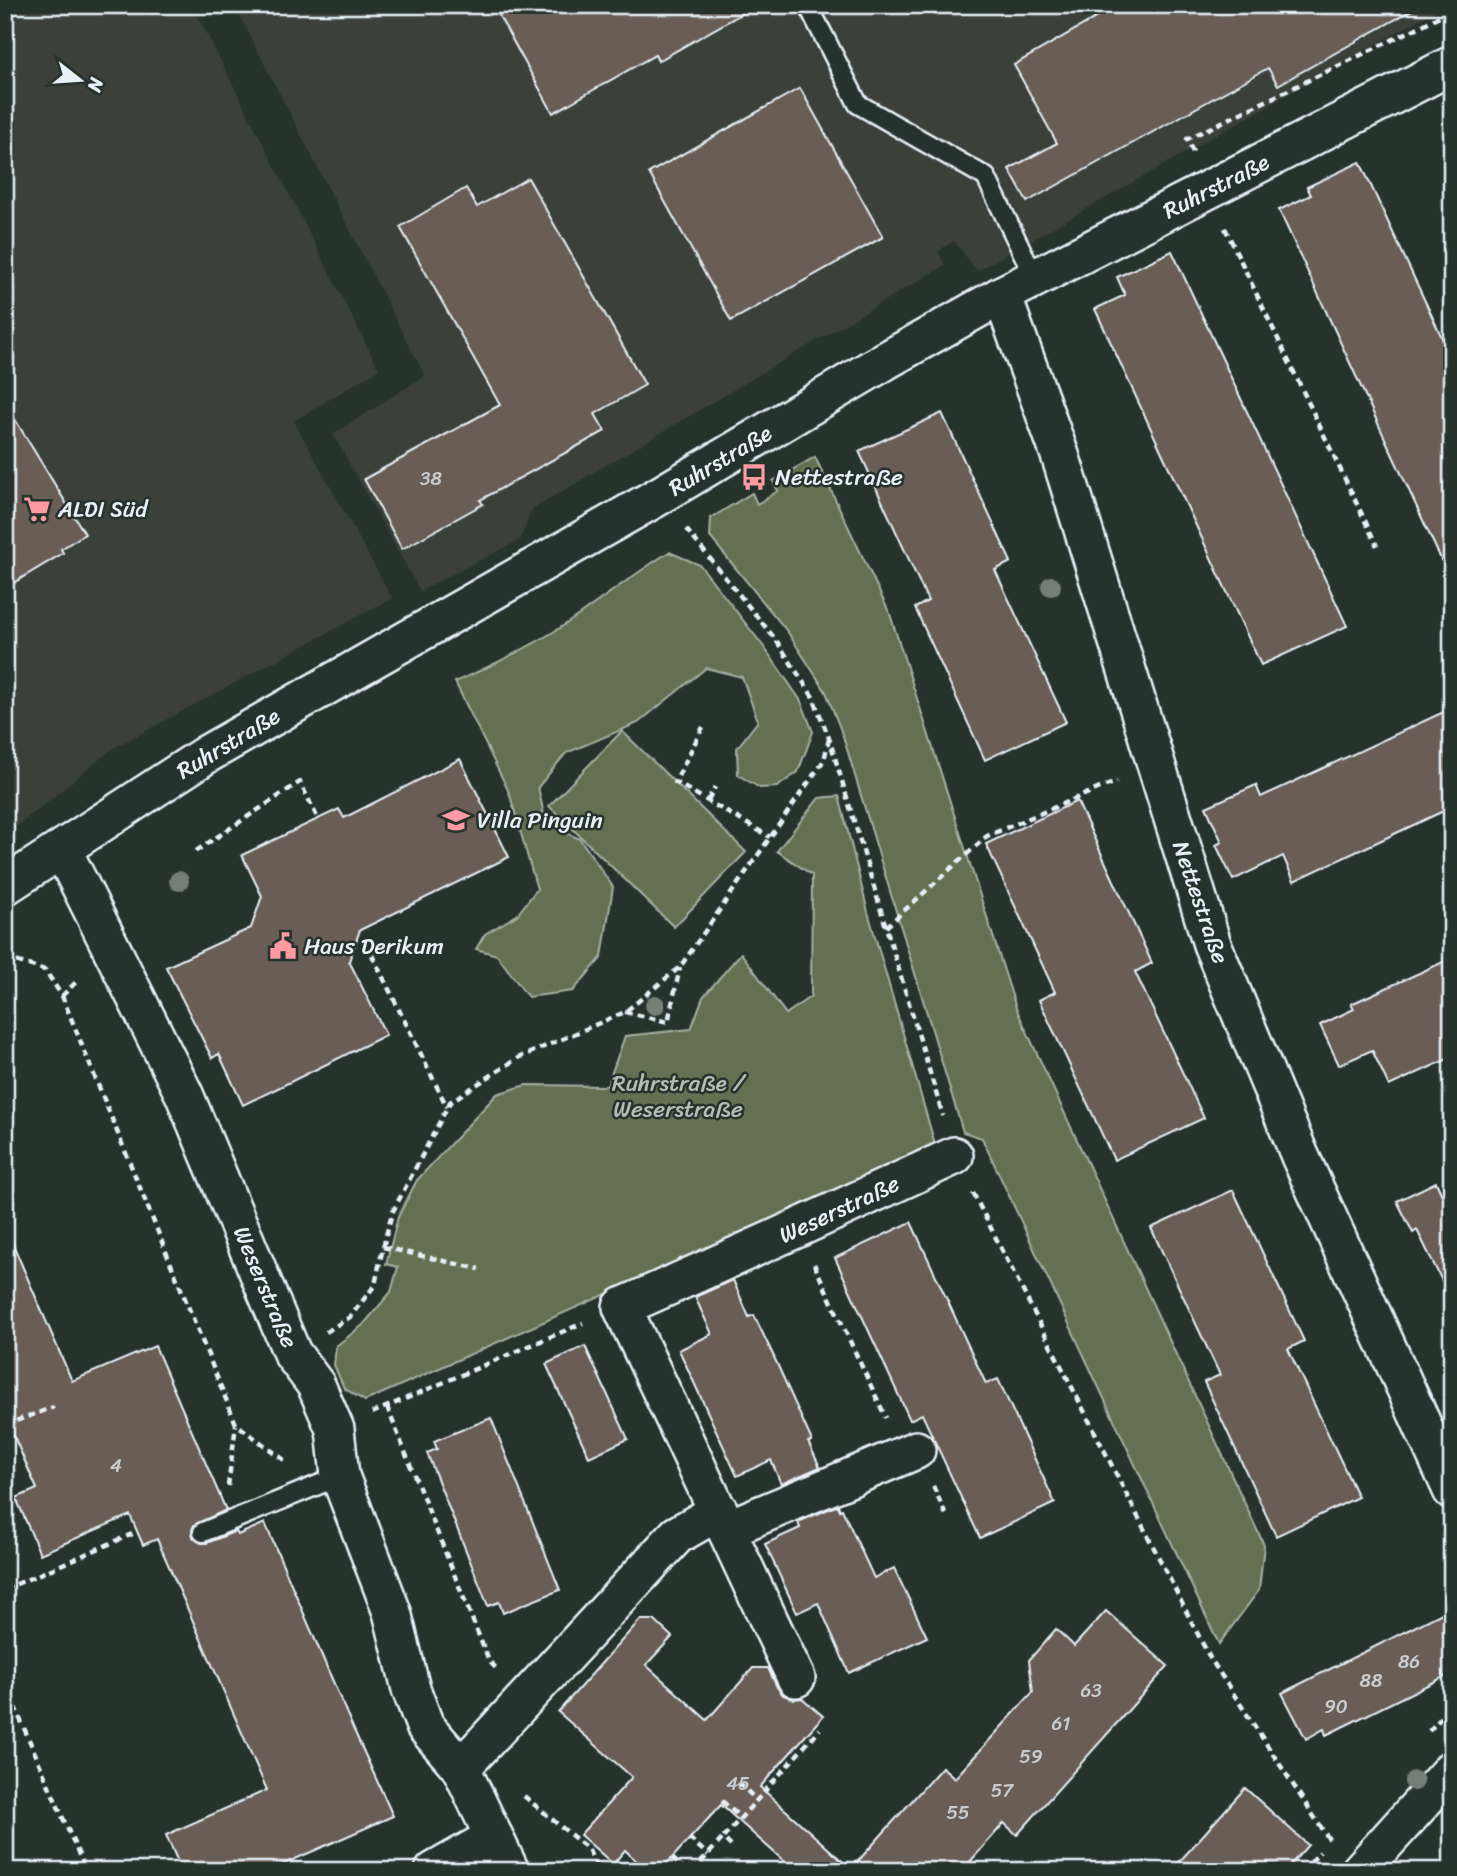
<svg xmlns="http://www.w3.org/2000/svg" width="1457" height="1876" font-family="Sriracha,sans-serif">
<rect width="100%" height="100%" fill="#26332d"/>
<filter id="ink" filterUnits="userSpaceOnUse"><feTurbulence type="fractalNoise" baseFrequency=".0143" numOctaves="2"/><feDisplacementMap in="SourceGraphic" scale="14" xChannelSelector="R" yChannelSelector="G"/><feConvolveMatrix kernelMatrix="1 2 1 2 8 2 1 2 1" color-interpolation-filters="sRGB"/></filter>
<g filter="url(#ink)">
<g fill="#3a403a">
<path d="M5,5H192L379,369L294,421L392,598L112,749L20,824L5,834Z"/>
<path d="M234,5H1445L977,271L954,241L938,251L945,265L532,509L520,540L420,591L333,434L425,376Z"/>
</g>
<g fill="#637051" stroke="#a6b0a4" stroke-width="2">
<path d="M815,457L890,614L1016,1008L1264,1545L1259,1590L1219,1644L982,1138L963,1132L843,736L826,692L787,631L710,537L711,518L752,493L757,504L778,491L773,481Z"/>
<path d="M669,552L700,565L764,647L801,701L813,732L798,772L777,787L760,788L738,775L737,748L758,721L742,677L706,668L638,723L566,753L538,787L546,824L580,839L613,887L602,957L573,991L528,997L497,955L476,949L485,934L517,915L537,889L509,792L455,682C493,665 531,647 566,624C601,600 634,574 669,552Z"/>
<path d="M622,731L746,852L674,927L549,806Z"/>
<path d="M839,796L868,912L936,1148L365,1401L344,1388L334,1365L336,1346L363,1325L391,1292L398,1267L386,1264L398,1217L417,1180L497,1094L526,1085L607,1086L625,1036L691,1029L703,997L741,953L786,1014L811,996L812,875L777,851L819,798Z"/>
</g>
<g fill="#695d57" stroke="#e8f1f8" stroke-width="2">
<path d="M493,5H757L658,61L655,55L553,113Z"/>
<path d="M1118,5H1421L1278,85L1268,68L1027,202L1009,169L1057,143L1014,65Z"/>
<path d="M800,88L883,237L731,321L649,173Z"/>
<path d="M1360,162L1452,359V583L1279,210L1311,195L1307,187Z"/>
<path d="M528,178L645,385L595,414L605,431L480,500L483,504L402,549L364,479L500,405L400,227L466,188L477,207Z"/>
<path d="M1172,251L1347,626L1261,665L1095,309L1125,295L1117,277Z"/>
<path d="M5,403L85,534L61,549L63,553L5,588Z"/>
<path d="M942,413L1011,562L995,570L1066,722L985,760L915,608L928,601L859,451Z"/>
<path d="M1452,708V807L1294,881L1283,856L1233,880L1216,845L1222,842L1206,807L1256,785L1261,797Z"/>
<path d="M460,759L509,857L360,930L349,961L386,1035L243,1105L219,1054L212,1058L166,967L251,928L262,896L242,855L339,809L344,818Z"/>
<path d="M1077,801L1152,963L1135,972L1204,1118L1114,1160L1039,1000L1055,992L986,844Z"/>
<path d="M1452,958V1057L1389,1086L1372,1050L1339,1065L1320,1025L1354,1009L1351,1004Z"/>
<path d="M1436,1182L1452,1217V1301L1417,1230L1413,1233L1397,1201Z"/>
<path d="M1233,1190L1304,1341L1288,1349L1358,1497L1276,1536L1204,1382L1220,1375L1151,1228Z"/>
<path d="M911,1222L986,1384L998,1379L1055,1503L980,1538L922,1414L910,1420L835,1258Z"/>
<path d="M5,1226L72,1381L155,1346L226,1510L194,1525L192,1530L193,1537L201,1543H207L236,1531L238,1535L265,1523L353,1728L393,1816L268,1871H182L166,1835L267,1790L157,1539L143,1545L130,1515L40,1554L16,1498L37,1489L5,1416Z"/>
<path d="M733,1280L749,1317L754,1315L774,1357L812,1441L808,1442L820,1467L781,1484L771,1460L737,1476L679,1350L712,1334L695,1297Z"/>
<path d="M585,1346L628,1439L589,1457L546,1364Z"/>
<path d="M491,1418L560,1590L503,1613L499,1602L488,1606L427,1453L437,1449L434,1441Z"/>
<path d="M838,1505L840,1510L842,1509L874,1578L894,1568L927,1637L849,1673L818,1603L797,1613L765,1544L800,1528L798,1522Z"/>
<path d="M1452,1608V1673L1326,1735L1324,1729L1306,1739L1282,1693Z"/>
<path d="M1106,1611L1168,1666L1017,1835L1004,1823L962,1871H795L721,1805L660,1871H647L625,1850L613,1864L580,1835L632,1777L558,1712L640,1620H654L672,1637L646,1665L707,1720L753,1668H768L777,1687L783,1695L794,1699L802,1698L823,1716L760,1787L851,1869L942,1767L955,1778L1033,1692L1029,1660L1056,1629L1074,1646Z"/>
<path d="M1245,1788L1308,1845L1285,1871H1171Z"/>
</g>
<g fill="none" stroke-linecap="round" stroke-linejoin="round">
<defs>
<g id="service">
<path d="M808,5L858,104L986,177L1035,278"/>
<path d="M203,1532L340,1476"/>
</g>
<g id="minor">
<path d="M1002,295L1060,455L1212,944L1300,1156L1452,1490"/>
<path d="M62,849L184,1094L292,1353L316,1385L335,1429L340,1476L392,1612L411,1689L425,1726L461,1768L510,1871"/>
<path d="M5,886L207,754L659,496L885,361L1002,295L1452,65"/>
<path d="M727,1529L916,1450"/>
<path d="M796,1678L622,1307L798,1228L954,1156"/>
<path d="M461,1768L677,1535L719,1511"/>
<path d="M434,1871L494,1837"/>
<path d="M1360,1871L1452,1769"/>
</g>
</defs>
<use href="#service" stroke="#e8f1f8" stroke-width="23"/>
<use href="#minor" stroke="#e8f1f8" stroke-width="42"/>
<g stroke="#e8f1f8" stroke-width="4.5" stroke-dasharray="7 5" stroke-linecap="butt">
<path d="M1193,152L1187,139L1421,26L1452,9"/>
<path d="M1225,228L1377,546"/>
<path d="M686,529L776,640L813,697L829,738L943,1116"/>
<path d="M703,727L675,782L770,837"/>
<path d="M708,800L715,787"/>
<path d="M196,851L300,782L318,819"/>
<path d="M886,927L987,836L1100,788L1117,782"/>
<path d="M372,955L447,1107"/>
<path d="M5,958L45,970L62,996L236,1424L287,1462"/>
<path d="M62,996L79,979"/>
<path d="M625,1012L668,1022L680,968"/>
<path d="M973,1193L1210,1658L1330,1841"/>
<path d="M383,1247L479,1269"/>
<path d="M814,1264L886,1418"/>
<path d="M326,1332L350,1317L375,1285L383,1247L392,1213L450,1102L518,1058L625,1012L680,967L824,760L829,739"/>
<path d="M387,1407L489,1661L498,1670"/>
<path d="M372,1413L583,1323"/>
<path d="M5,1425L54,1407"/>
<path d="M228,1486L236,1425"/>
<path d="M933,1486L947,1517"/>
<path d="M5,1589L137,1532"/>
<path d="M5,1684L85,1869L81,1871"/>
<path d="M1429,1731L1452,1706"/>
<path d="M738,1783L757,1800"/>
<path d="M524,1796L588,1849L599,1871"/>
<path d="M722,1801L741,1818"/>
<path d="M689,1838L708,1855"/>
<path d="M731,1846L723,1838L820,1729"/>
<path d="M672,1858L686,1871"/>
<path d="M693,1871L723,1838"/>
<path d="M1303,1871L1320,1852"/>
</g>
<use href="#service" stroke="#26332d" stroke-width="18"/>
<use href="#minor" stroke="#26332d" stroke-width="37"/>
</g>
<g fill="#747f78">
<circle cx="1051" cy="586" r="10"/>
<circle cx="179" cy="881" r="10"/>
<circle cx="655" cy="1005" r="10"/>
<circle cx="1414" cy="1781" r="10"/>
</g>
</g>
<defs>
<symbol id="bus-bare" viewBox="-9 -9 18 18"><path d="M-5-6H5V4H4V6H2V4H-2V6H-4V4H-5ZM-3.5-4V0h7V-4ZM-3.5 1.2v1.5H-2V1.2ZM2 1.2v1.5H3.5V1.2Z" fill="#ff9aa2" stroke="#26332d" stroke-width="2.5" paint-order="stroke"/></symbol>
<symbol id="supermarket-bare" viewBox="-9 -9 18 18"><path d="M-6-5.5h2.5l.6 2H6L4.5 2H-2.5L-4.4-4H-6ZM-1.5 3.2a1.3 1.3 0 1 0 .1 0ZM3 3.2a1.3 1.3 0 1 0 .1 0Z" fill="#ff9aa2" stroke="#26332d" stroke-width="2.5" paint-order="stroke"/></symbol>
<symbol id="school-bare" viewBox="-9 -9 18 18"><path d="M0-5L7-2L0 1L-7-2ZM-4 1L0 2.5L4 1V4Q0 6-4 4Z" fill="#ff9aa2" stroke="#26332d" stroke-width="2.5" paint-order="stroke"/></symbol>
<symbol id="civic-bare" viewBox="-9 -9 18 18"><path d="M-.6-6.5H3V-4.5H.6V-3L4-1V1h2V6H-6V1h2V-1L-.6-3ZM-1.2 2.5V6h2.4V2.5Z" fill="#ff9aa2" stroke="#26332d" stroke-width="2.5" paint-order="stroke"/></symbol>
</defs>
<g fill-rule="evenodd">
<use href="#bus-bare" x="735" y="458" width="38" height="38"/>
<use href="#supermarket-bare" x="18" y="490" width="38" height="38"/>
<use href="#school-bare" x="437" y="801" width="38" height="38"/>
<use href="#civic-bare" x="264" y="927" width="38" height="38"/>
</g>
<g text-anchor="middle" stroke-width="5" stroke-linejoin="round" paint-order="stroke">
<g font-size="19" fill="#c8ccd0">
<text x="431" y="485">38</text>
<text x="116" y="1472">4</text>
<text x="1409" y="1668">86</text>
<text x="1371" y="1687">88</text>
<text x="1091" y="1697">63</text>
<text x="1336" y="1713">90</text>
<text x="1061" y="1730">61</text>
<text x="1031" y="1763">59</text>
<text x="738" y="1790">45</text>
<text x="1002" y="1797">57</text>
<text x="958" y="1819">55</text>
</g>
<g font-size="23" fill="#e8f1f8" stroke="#26332d">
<text transform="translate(1216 186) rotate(-27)" y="8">Ruhrstraße</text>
<text transform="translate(720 460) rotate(-31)" y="8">Ruhrstraße</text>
<text transform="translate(228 743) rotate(-31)" y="8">Ruhrstraße</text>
<text transform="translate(1201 902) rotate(71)" y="8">Nettestraße</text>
<text transform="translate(839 1209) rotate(-25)" y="8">Weserstraße</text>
<text transform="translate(266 1287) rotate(67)" y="8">Weserstraße</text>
</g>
<g font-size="23" fill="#e8f1f8" stroke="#26332d" text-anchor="start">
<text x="775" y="485">Nettestraße</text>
<text x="58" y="517">ALDI Süd</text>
<text x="477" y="828">Villa Pinguin</text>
<text x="304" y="954">Haus Derikum</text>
</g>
<g font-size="23" fill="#b3bdb5" stroke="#26332d">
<text x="678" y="1091">Ruhrstraße /<tspan x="678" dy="26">Weserstraße</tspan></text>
</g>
</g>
<rect width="1457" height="1876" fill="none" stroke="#26332d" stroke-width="28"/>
<rect x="14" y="14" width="1429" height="1848" fill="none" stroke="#e8f1f8" stroke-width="2.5" filter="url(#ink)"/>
<g transform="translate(80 80) rotate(107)" stroke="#26332d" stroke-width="5" paint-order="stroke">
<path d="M0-5L12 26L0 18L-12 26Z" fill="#e8f1f8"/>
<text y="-10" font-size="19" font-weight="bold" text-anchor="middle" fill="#e8f1f8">N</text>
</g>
</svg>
